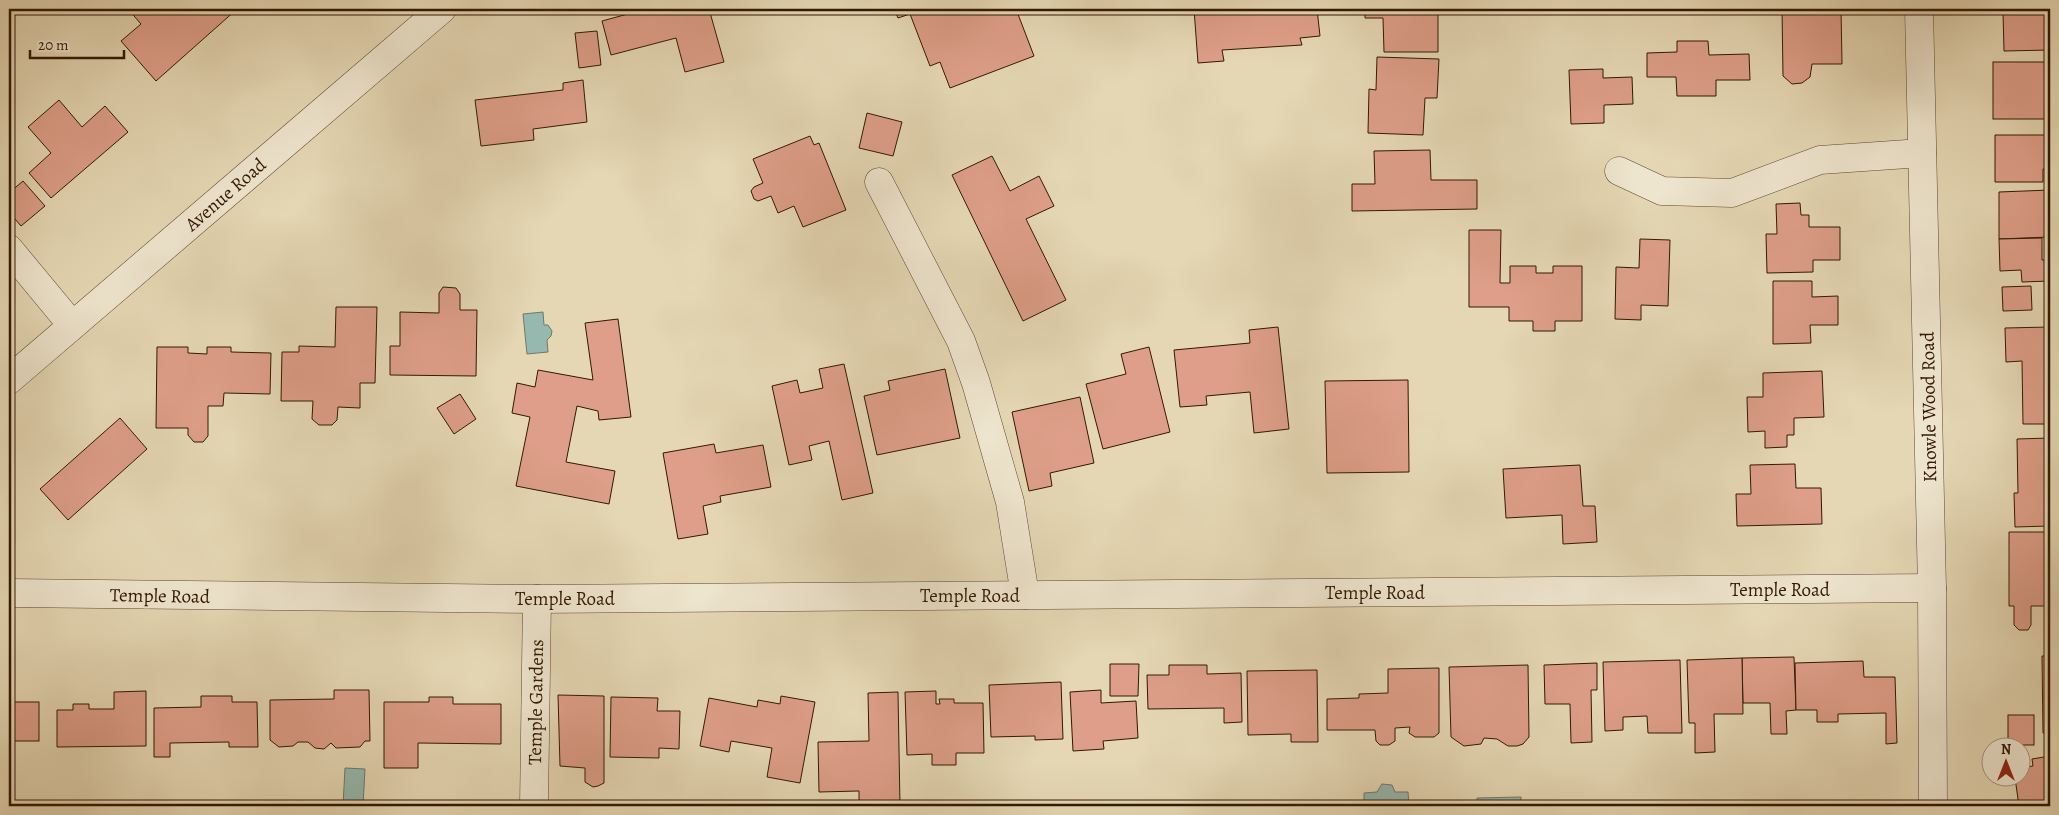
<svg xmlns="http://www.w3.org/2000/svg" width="2059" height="815" font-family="Alegreya,serif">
<rect width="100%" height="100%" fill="#e5d7b4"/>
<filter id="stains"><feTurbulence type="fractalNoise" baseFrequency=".004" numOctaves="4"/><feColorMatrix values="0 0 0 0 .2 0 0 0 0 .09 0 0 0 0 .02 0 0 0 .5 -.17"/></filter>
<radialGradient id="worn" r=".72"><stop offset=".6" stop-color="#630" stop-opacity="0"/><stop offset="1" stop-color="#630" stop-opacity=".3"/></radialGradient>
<g fill="#96b9af" stroke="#6e796a">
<path d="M543,312L544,325H548L552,331L551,336L547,340L548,352L527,354L523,314Z"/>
<path d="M345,768L365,769L363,806H343Z"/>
<path d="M1382,784L1392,785L1395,792H1408L1409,806H1364V793L1377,792Z"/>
<path d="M1521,797V802H1526L1528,806H1477V798Z"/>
</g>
<g fill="#de9e89" stroke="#321802">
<path d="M128,9H237L156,81L121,41L141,24Z"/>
<path d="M646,9H709L724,62L685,72L676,38L611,55L602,21Z"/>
<path d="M894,9H933L934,13L944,9H1016L1034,56L950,88L940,62L930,66L910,14L898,18Z"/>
<path d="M1194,9H1317L1320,36L1300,38L1302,45L1222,50L1224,61L1198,63Z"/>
<path d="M1365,9H1422V14H1438V52H1384L1383,18H1365Z"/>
<path d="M1782,9H1841L1842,64H1812L1810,77L1802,83L1792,84L1783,76Z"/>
<path d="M2009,9H2050V50L2004,51L2003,12H2009Z"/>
<path d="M597,31L601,65L579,68L575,33Z"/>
<path d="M1677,41H1708L1709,55L1749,54L1750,80H1716V96H1677L1676,77H1647V53L1677,52Z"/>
<path d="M1377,57L1439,59L1437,98H1425L1423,135L1368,133L1369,89L1376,90Z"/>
<rect x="1993" y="62" width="57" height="57"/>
<path d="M1603,69V78L1632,77L1633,104L1604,105V123L1571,124L1569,70Z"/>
<path d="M583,80L587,122L533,129L534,140L481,146L475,100L563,90V83Z"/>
<path d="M59,100L82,127L105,106L128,132L51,198L29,173L51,153L28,127Z"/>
<path d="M867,113L902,122L893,156L859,148Z"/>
<path d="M1995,135H2050V169H2043V182H1995Z"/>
<path d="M810,136L814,145L819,143L846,210L803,227L794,206L778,213L771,196L758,201L754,199L751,191L754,187L763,183L753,159Z"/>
<path d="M1430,150L1431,180H1477V209L1352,211V184H1375L1374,151Z"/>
<path d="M992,156L1010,191L1039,176L1054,206L1026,219L1066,300L1023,321L952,175Z"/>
<path d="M23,181L45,206L21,226L9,212V193Z"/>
<path d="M2050,190V237L1999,239V192Z"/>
<path d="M1800,203L1801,215H1809V227H1840V260H1813V272L1767,273L1766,234H1777L1776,204Z"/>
<path d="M1469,230H1501L1500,283H1510V266H1536V273H1553V266H1582V321H1555V331H1533V321H1509V307H1469Z"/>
<path d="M2042,238V260H2050V281L2022,282L2021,270L2000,271L1999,239Z"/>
<path d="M1640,239L1670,240L1668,306L1641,305V320L1615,319L1616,267L1639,268Z"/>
<path d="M1773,281H1812V297L1838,296V325H1810L1811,343L1773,344Z"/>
<path d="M2031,286L2032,310L2003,311L2002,287Z"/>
<path d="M443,287L456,288L460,294V310H477L476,376L390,375V346H400V312L439,313V293Z"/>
<path d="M336,307H377L375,383H360V408L338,407L337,420L332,425H319L312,419L313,401H281L282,352H299V346L335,347Z"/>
<path d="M618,319L631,417L599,420L598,411L577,406L566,462L615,471L609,504L516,486L530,417L512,413L517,383L535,387L538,370L593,380L585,323Z"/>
<path d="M1278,327L1289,429L1254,433L1250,392L1206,396L1207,405L1180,407L1174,350L1250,343L1249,330Z"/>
<path d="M2050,327V424H2023L2022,361L2006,362L2005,328Z"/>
<path d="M157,347H188V353L207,354V347H231V352L271,353L270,394L224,393L223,406H208V436L203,442H194L188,435V428H156Z"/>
<path d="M1149,347L1170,432L1103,449L1086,384L1126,374L1121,354Z"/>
<path d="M844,364L873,493L842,500L829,441L809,446L812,460L789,465L772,386L797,380L800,393L823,388L819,369Z"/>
<path d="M945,369L960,438L877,455L864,396L890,390L888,381Z"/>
<path d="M1822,371L1824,417L1794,418V435H1787V447L1765,448V431L1748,432L1747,397H1763V373Z"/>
<path d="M1408,380L1409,472L1327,473L1325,381Z"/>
<path d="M460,394L476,419L454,434L437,408Z"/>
<path d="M1080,397L1094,463L1050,473L1052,486L1029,491L1012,412Z"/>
<path d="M120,418L147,449L68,520L40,489Z"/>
<path d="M2050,438V526L2015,527L2014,493H2018L2017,439Z"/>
<path d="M714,444L716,453L763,445L771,487L720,496L721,502L703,506L708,534L678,539L663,453Z"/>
<path d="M1795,464L1796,488H1821L1822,524L1737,526L1736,494H1751L1750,465Z"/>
<path d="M1580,465L1583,506H1595L1597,542L1563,544L1562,515L1506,518L1503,469Z"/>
<path d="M2009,532H2050V606H2031V625L2028,630H2019L2014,625V606H2009Z"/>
<path d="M2042,656H2050V733H2043Z"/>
<path d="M1794,657L1796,710L1786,711L1787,734H1771L1770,703H1743L1742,658Z"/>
<path d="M1742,658L1743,714H1714L1715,752L1695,753V723H1689L1687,660Z"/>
<path d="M1680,660L1682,733H1648L1647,716L1623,717V730L1605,731L1603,662Z"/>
<path d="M1863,661L1864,677H1895L1897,743L1886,744V713L1838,714V722H1817V710H1796L1795,663Z"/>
<path d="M1597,663V690H1591L1592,742L1571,743L1570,704H1545L1544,665Z"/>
<path d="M1110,664H1139L1138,696H1110Z"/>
<path d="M1169,665H1207V674L1241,673L1242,722L1224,723V708L1148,709L1147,675H1169Z"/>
<path d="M1528,665L1529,737L1523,744L1517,746H1508L1497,739L1484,738L1481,744L1464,746L1451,737L1449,667Z"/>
<path d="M1439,668V733L1434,737H1415L1409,733L1410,727L1395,728V741L1389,745H1380L1376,741L1375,730H1327V699L1359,698V694L1388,693V669Z"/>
<path d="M1317,670L1318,742H1291V734L1248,735L1247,671Z"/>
<path d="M1061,682L1063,739L1035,740V736L991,737L989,685Z"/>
<path d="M334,690H369L370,741H365L360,747L336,748L331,743L324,749L315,748L308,742H298L293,746L279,747L270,740V700L334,699Z"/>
<path d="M1101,690V703L1136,701L1138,738L1103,741L1104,749L1073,751L1070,692Z"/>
<path d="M146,691V746L57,747V710H73V704H89V709H114V692Z"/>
<path d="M936,691V704H940L939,699H954V703H983L984,753H956V765H932V754L907,755L905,692Z"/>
<path d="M898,692L900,806H859V791L819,792L818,742L869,741L868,693Z"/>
<path d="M558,695L604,696V783L598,786L593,787L585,782V768L560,766Z"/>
<path d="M201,696H232V702H257L258,747H229V742L170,743V757H154V708L201,707Z"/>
<path d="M781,696L815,702L800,783L767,777L772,748L731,741L729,752L700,746L709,698L757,707L758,700L780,704Z"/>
<path d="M429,697H453V704H501V744L418,743V768H384V702H429Z"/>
<path d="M611,697L658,698L657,711H680L679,749L659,748V758L610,757Z"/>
<rect x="9" y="702" width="30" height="39"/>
<rect x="2008" y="715" width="26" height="30"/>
<path d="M2050,756V806H2019L2015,778H2022V768L2033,766L2032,759Z"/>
</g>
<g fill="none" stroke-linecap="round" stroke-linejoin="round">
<defs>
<g id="minor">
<path d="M1919,9L1932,588L1933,806"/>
<path d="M1619,171L1662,191L1732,193L1820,160L1922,153"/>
<path d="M879,182L961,341L976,383L1010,502L1025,595"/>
<path d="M9,249L72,325"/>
<path d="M9,380L442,9"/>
<path d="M9,593L537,599L1932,588"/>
<path d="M534,806L537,599"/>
</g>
</defs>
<use href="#minor" stroke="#5f482e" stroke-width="29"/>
<use href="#minor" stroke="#eee5ce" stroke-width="28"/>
</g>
<g text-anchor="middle" stroke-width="4" stroke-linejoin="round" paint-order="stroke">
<g font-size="19" fill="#321802" stroke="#eee5ce">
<text transform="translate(225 194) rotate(-41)" y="7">Avenue Road</text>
<text transform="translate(1928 407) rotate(-91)" y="7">Knowle Wood Road</text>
<text x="1780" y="596">Temple Road</text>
<text x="1375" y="599">Temple Road</text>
<text transform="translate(160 595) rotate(1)" y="7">Temple Road</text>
<text x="970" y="602">Temple Road</text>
<text x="565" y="605">Temple Road</text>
<text transform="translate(535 702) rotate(-89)" y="7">Temple Gardens</text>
</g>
</g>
<rect width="2059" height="815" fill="none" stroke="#e5d7b4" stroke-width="30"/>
<rect x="10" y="10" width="2039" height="795" fill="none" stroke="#321802" stroke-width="2.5"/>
<rect x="15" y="15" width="2029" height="785" fill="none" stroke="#321802"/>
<g transform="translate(2006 762)"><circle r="24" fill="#eee5ce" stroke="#a3937c"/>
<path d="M0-4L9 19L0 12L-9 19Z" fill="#8f2418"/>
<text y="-8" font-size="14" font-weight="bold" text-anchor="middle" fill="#321802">N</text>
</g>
<path d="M30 50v8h94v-8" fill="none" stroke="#321802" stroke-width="2.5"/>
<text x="38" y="50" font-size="15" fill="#321802" stroke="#eee5ce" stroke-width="4" paint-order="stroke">20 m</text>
<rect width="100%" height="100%" filter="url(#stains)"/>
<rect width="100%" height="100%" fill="url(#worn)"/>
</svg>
